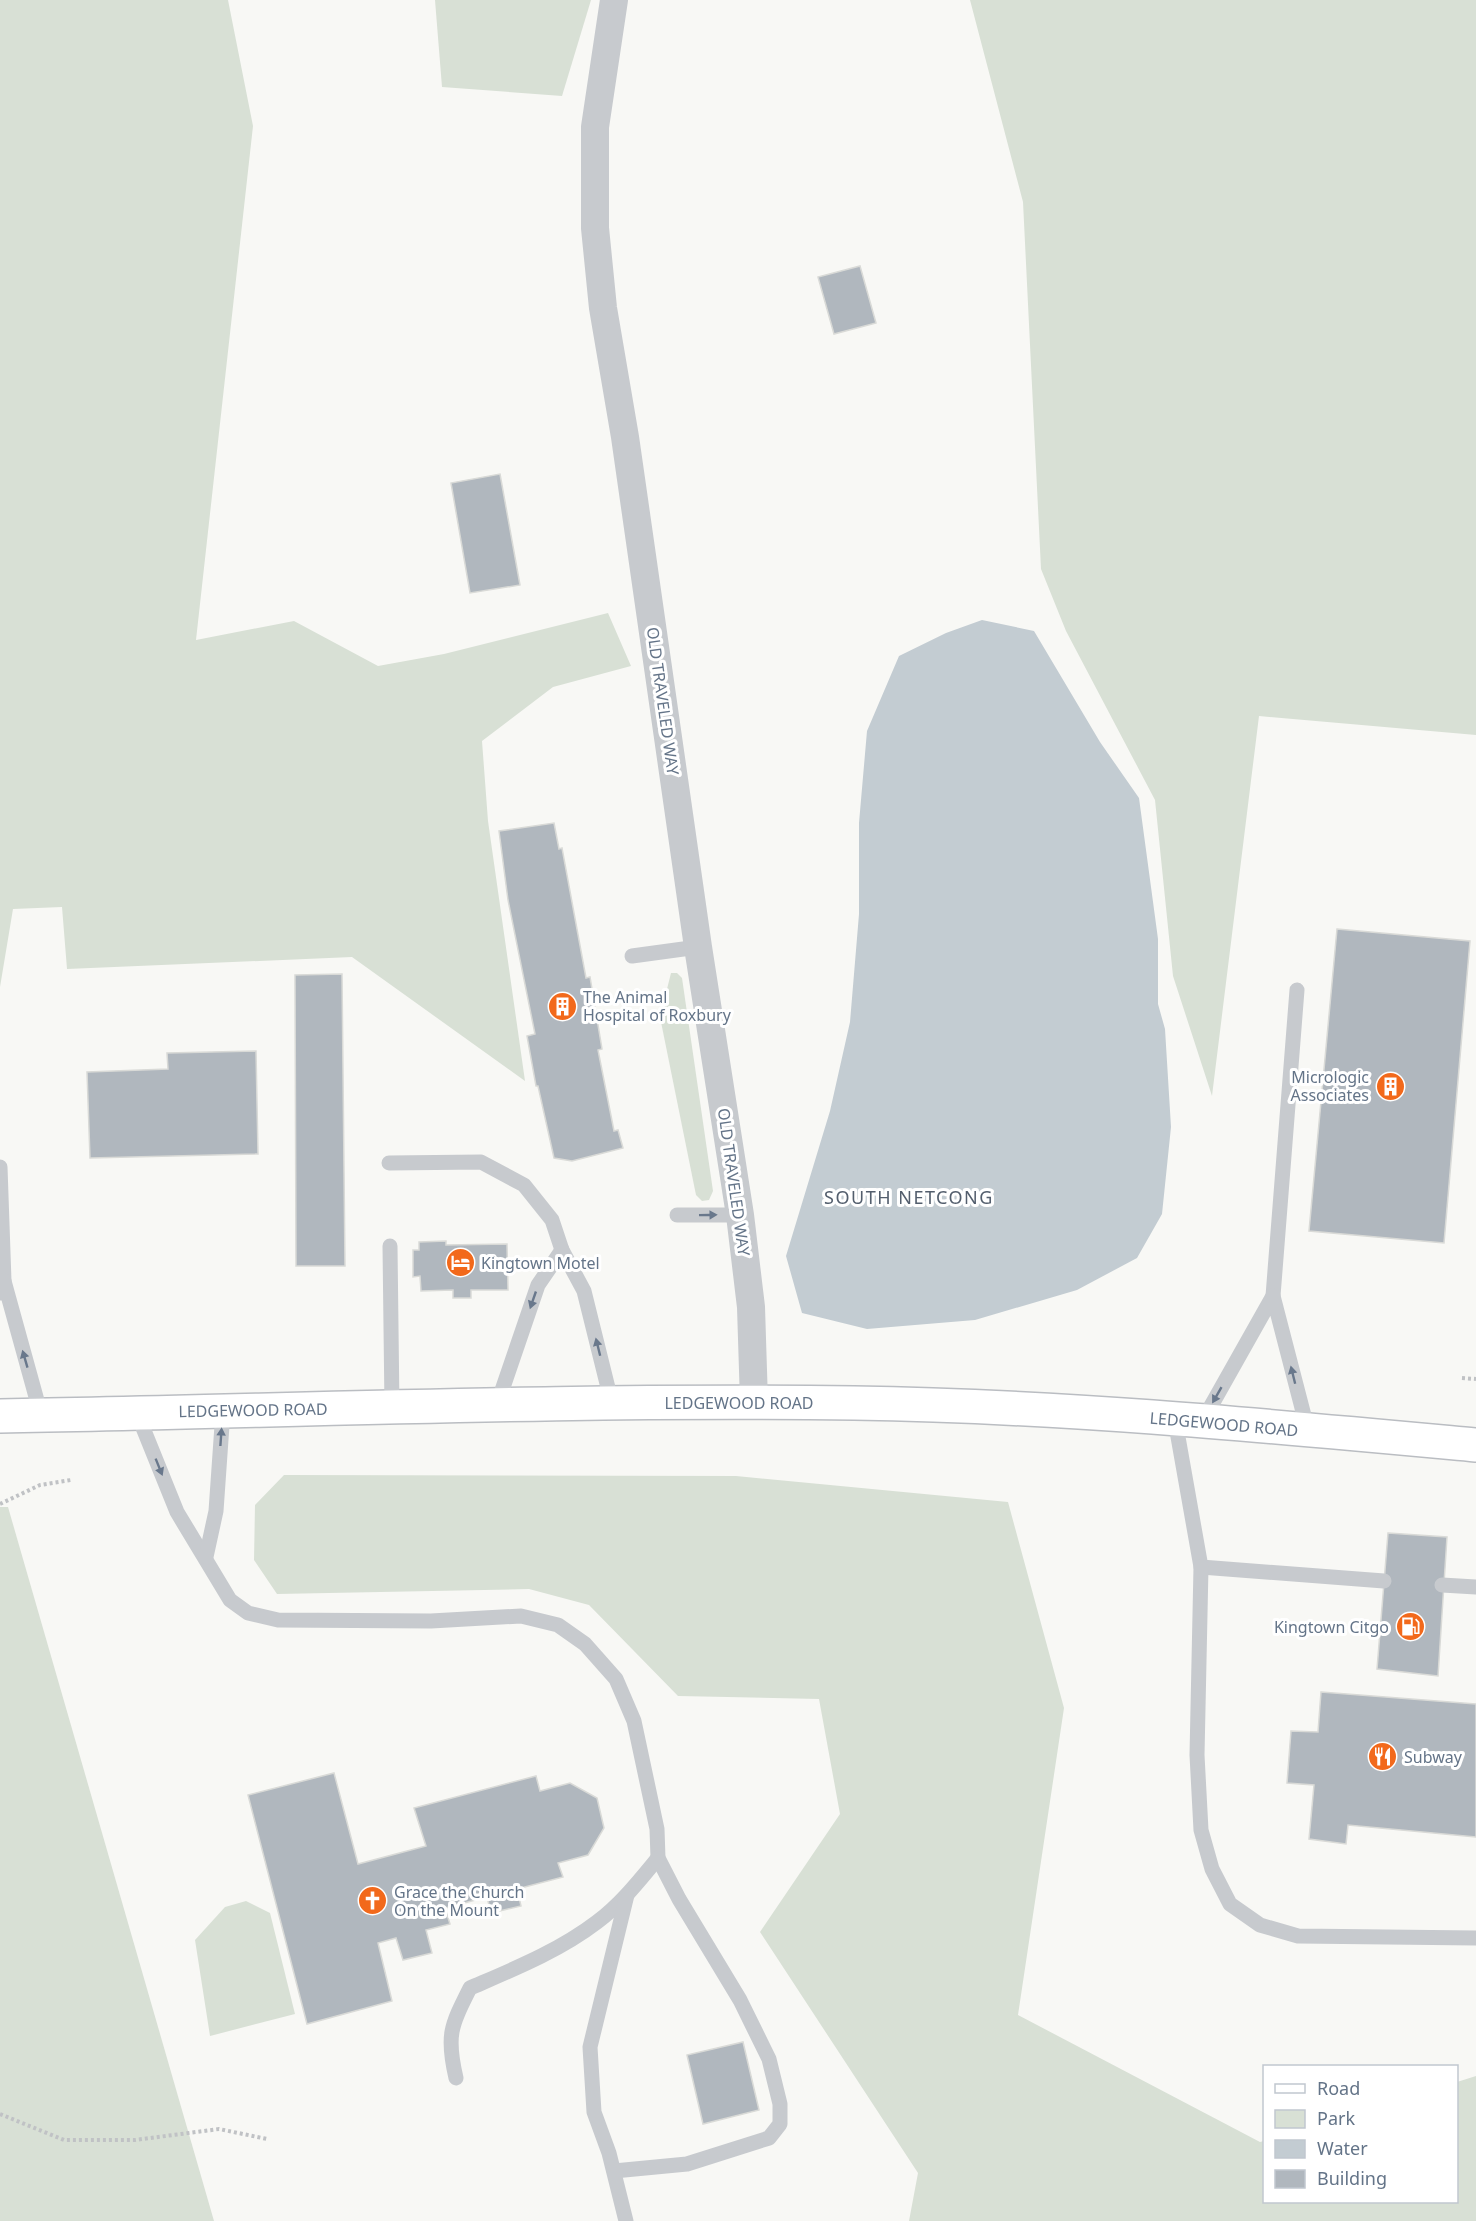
<svg xmlns="http://www.w3.org/2000/svg" width="1476" height="2221" font-family="'Noto Sans',sans-serif">
<rect width="100%" height="100%" fill="#f8f8f5"/>
<g fill="#d8e0d5">
<path d="M0,0H228L253,126L196,640L294,621L378,666L444,654L608,613L631,666L553,687L482,741L488,821L525,1081L352,957L67,969L62,907L13,909L0,987Z"/>
<path d="M435,0H591L562,96L442,87Z"/>
<path d="M970,0H1476V735L1259,716L1212,1096L1173,976L1155,800L1066,631L1041,569L1023,202Z"/>
<path d="M671,973H677L682,978L713,1191L709,1200L702,1201L696,1195L660,1017Z"/>
<path d="M284,1475L736,1476L1008,1502L1064,1708L1018,2015L1260,2142L1264,2141V2202H1456L1457,2082L1476,2076V2221H909L918,2173L760,1932L840,1814L819,1699L678,1696L589,1605L529,1589L277,1594L254,1560L255,1505Z"/>
<path d="M0,1507H8L214,2221H0Z"/>
<path d="M246,1901L270,1913L295,2014L210,2036L195,1940L225,1907Z"/>
</g>
<path fill="#c3ccd2" d="M982,620L1034,631L1100,742L1139,798L1158,939V1004L1165,1029L1171,1127L1162,1214L1137,1258L1077,1290L975,1320L867,1329L802,1313L786,1256L830,1111L850,1022L859,914V823L867,731L899,656L946,633Z"/>
<g fill="#b0b7be" stroke="#d9dad7" stroke-width="1.5">
<path d="M860,266L876,323L834,334L818,277Z"/>
<path d="M500,474L520,585L470,593L451,483Z"/>
<path d="M554,823L559,849L562,848L586,978L590,977L602,1049L598,1050L614,1131L618,1130L623,1148L572,1161L554,1158L538,1086H536L527,1036L535,1034L508,900L499,831Z"/>
<path d="M1337,929L1470,941L1444,1243L1309,1231Z"/>
<path d="M342,974L345,1266H296L295,975Z"/>
<path d="M256,1051L258,1154L90,1158L87,1072L168,1069L167,1053Z"/>
<path d="M446,1241V1245L507,1244L508,1290H471V1298H453V1290L421,1291L420,1276L413,1277V1250H419V1242Z"/>
<path d="M1388,1533L1447,1537L1438,1676L1377,1669Z"/>
<path d="M1321,1692L1476,1704V1837L1348,1825L1346,1844L1309,1839L1314,1785L1287,1783L1291,1731L1318,1732Z"/>
<path d="M334,1773L358,1864L426,1846L414,1808L536,1776L540,1791L570,1783L597,1798L604,1828L588,1855L558,1863L563,1877L517,1889L521,1906L491,1913L487,1897L445,1908L450,1924L426,1930L432,1953L403,1960L396,1938L378,1943L392,2001L307,2024L248,1795Z"/>
<path d="M743,2042L759,2110L703,2124L687,2055Z"/>
</g>
<g fill="none" stroke-linecap="round" stroke-linejoin="round">
<defs>
<path id="primary" d="M0,1416C284,1411 569,1399 854,1403C1061,1406 1270,1426 1476,1445"/>
</defs>
<use href="#primary" stroke="#babdc2" stroke-width="36"/>
<g stroke="#c0c2c5" stroke-width="4" stroke-dasharray="3 3" stroke-linecap="butt">
<path d="M1462,1378L1476,1379"/>
<path d="M0,1504L40,1485L71,1480"/>
<path d="M0,2114L64,2140H135L219,2129L267,2139"/>
</g>
<g stroke="#c7cace" stroke-width="15">
<path d="M632,956L698,947"/>
<path d="M389,1163L481,1162L524,1185L552,1220L562,1250L584,1291L612,1404"/>
<path d="M0,1167L4,1281"/>
<path d="M677,1215H740"/>
<path d="M390,1246L392,1408"/>
<path d="M0,1293L4,1281L41,1415"/>
<path d="M1273,1296L1297,990"/>
<path d="M497,1405L538,1285L562,1250"/>
<path d="M137,1413L177,1512L230,1600L248,1613L278,1620L431,1621L521,1616L558,1625L585,1644L616,1679L634,1721L657,1829L658,1858L679,1899L740,2000L769,2059L780,2104V2124L769,2138L687,2164L614,2171"/>
<path d="M1175,1420L1201,1567L1384,1581"/>
<path d="M1202,1422L1273,1296L1308,1431"/>
<path d="M206,1557L216,1511L223,1411"/>
<path d="M1201,1567L1197,1755L1201,1830L1212,1869L1230,1904L1260,1925L1298,1936L1476,1938"/>
<path d="M1442,1585L1476,1587"/>
<path d="M456,2078C446,2035 451,2026 470,1988C514,1969 559,1951 597,1922C621,1904 639,1881 658,1858"/>
<path d="M626,2221L609,2153L594,2112L590,2047L627,1895"/>
</g>
<path stroke="#c7cace" stroke-width="28" d="M614,0L595,127V228L603,308L625,437L698,947L740,1215L751,1307L754,1402"/>
<use href="#primary" stroke="#fff" stroke-width="33"/>
</g>
<defs><path id="oneway-solid" d="M-6-.8H1V-3.2L6.5 0L1 3.2V.8H-6Z" transform="scale(1.5)"/></defs>
<g fill="#69788c">
<use href="#oneway-solid" transform="translate(708 1215) rotate(-1)"/>
<use href="#oneway-solid" transform="translate(533 1300) rotate(109)"/>
<use href="#oneway-solid" transform="translate(598 1347) rotate(-104)"/>
<use href="#oneway-solid" transform="translate(25 1359) rotate(-106)"/>
<use href="#oneway-solid" transform="translate(1293 1375) rotate(-104)"/>
<use href="#oneway-solid" transform="translate(1217 1395) rotate(120)"/>
<use href="#oneway-solid" transform="translate(221 1437) rotate(-86)"/>
<use href="#oneway-solid" transform="translate(159 1467) rotate(68)"/>
</g>
<defs>
<symbol id="building-disc" viewBox="-11 -11 22 22"><circle r="9.5" fill="#f2691b" stroke="#fff"/><path d="M-4-6H4V6H1V3H-1V6H-4ZM-2.5-4.3h1.7v1.8h-1.7ZM.8-4.3h1.7v1.8H.8ZM-2.5-1h1.7V.8h-1.7ZM.8-1h1.7V.8H.8Z" fill="#fff"/></symbol>
<symbol id="hotel-disc" viewBox="-11 -11 22 22"><circle r="9.5" fill="#f2691b" stroke="#fff"/><path d="M-6-4.5h1.5V1H6V5H4.5V3h-9V5H-6ZM-4 0a1.8 1.8 0 1 1 3.6 0ZM.5 0V-2.5h3Q6-2.5 6 0Z" fill="#fff"/></symbol>
<symbol id="fuel-disc" viewBox="-11 -11 22 22"><circle r="9.5" fill="#f2691b" stroke="#fff"/><path d="M-5.5-6h7V0h2V4h1.3V-2.5L3-4.5l.8-.8L6-3V5H2.5V1h-1V6h-7ZM-4.2-4.7v3.2H.2V-4.7Z" fill="#fff"/></symbol>
<symbol id="restaurant-disc" viewBox="-11 -11 22 22"><circle r="9.5" fill="#f2691b" stroke="#fff"/><path d="M-5-6h1v4h1v-4h1v4h1v-4h1v5L-1.5 .5V6h-2V.5L-5-1ZM5-6V6H3V1.5H1.5Q1.5-4 5-6Z" fill="#fff"/></symbol>
<symbol id="church-disc" viewBox="-11 -11 22 22"><circle r="9.5" fill="#f2691b" stroke="#fff"/><path d="M-1.2-6h2.4v3.5h3.3v2.4h-3.3V6h-2.4V-.1h-3.3v-2.4h3.3Z" fill="#fff"/></symbol>
</defs>
<g fill-rule="evenodd">
<use href="#building-disc" x="546" y="990" width="33" height="33"/>
<use href="#building-disc" x="1374" y="1070" width="33" height="33"/>
<use href="#hotel-disc" x="444" y="1246" width="33" height="33"/>
<use href="#fuel-disc" x="1394" y="1610" width="33" height="33"/>
<use href="#restaurant-disc" x="1366" y="1740" width="33" height="33"/>
<use href="#church-disc" x="356" y="1884" width="33" height="33"/>
</g>
<g text-anchor="middle" stroke-width="6" stroke-linejoin="round" paint-order="stroke">
<g font-size="16" fill="#647488" stroke="#fff">
<text transform="translate(663 701) rotate(82)" y="6">OLD TRAVELED WAY</text>
<text transform="translate(734 1182) rotate(82)" y="6">OLD TRAVELED WAY</text>
<text x="739" y="1409">LEDGEWOOD ROAD</text>
<text transform="translate(253 1410) rotate(-1)" y="6">LEDGEWOOD ROAD</text>
<text transform="translate(1224 1424) rotate(5)" y="6">LEDGEWOOD ROAD</text>
</g>
<g font-size="16" fill="#647488" stroke="#fff" text-anchor="start">
<text x="583" y="1003">The Animal<tspan x="583" dy="18">Hospital of Roxbury</tspan></text>
<text x="1369" y="1083" text-anchor="end">Micrologic<tspan x="1369" dy="18">Associates</tspan></text>
<text x="481" y="1269">Kingtown Motel</text>
<text x="1389" y="1633" text-anchor="end">Kingtown Citgo</text>
<text x="1404" y="1763">Subway</text>
<text x="394" y="1898">Grace the Church<tspan x="394" dy="18">On the Mount</tspan></text>
</g>
<g font-size="18" letter-spacing="1.5" fill="#535e6d" stroke="#fff">
<text x="909" y="1204">SOUTH NETCONG</text>
</g>
</g>
<rect x="1263" y="2065" width="195" height="138" fill="#ffffff" stroke="#c1c7cf" stroke-width="1.5"/>
<rect x="1275" y="2084" width="30" height="9" fill="#ffffff" stroke="#c1c7cf" stroke-width="1.5"/>
<text x="1317" y="2095" font-size="18" fill="#647488">Road</text>
<rect x="1275" y="2110" width="30" height="18" fill="#d8e0d5" stroke="#c1c7cf" stroke-width="1.5"/>
<text x="1317" y="2125" font-size="18" fill="#647488">Park</text>
<rect x="1275" y="2140" width="30" height="18" fill="#c3ccd2" stroke="#c1c7cf" stroke-width="1.5"/>
<text x="1317" y="2155" font-size="18" fill="#647488">Water</text>
<rect x="1275" y="2170" width="30" height="18" fill="#b0b7be" stroke="#c1c7cf" stroke-width="1.5"/>
<text x="1317" y="2185" font-size="18" fill="#647488">Building</text>
</svg>
